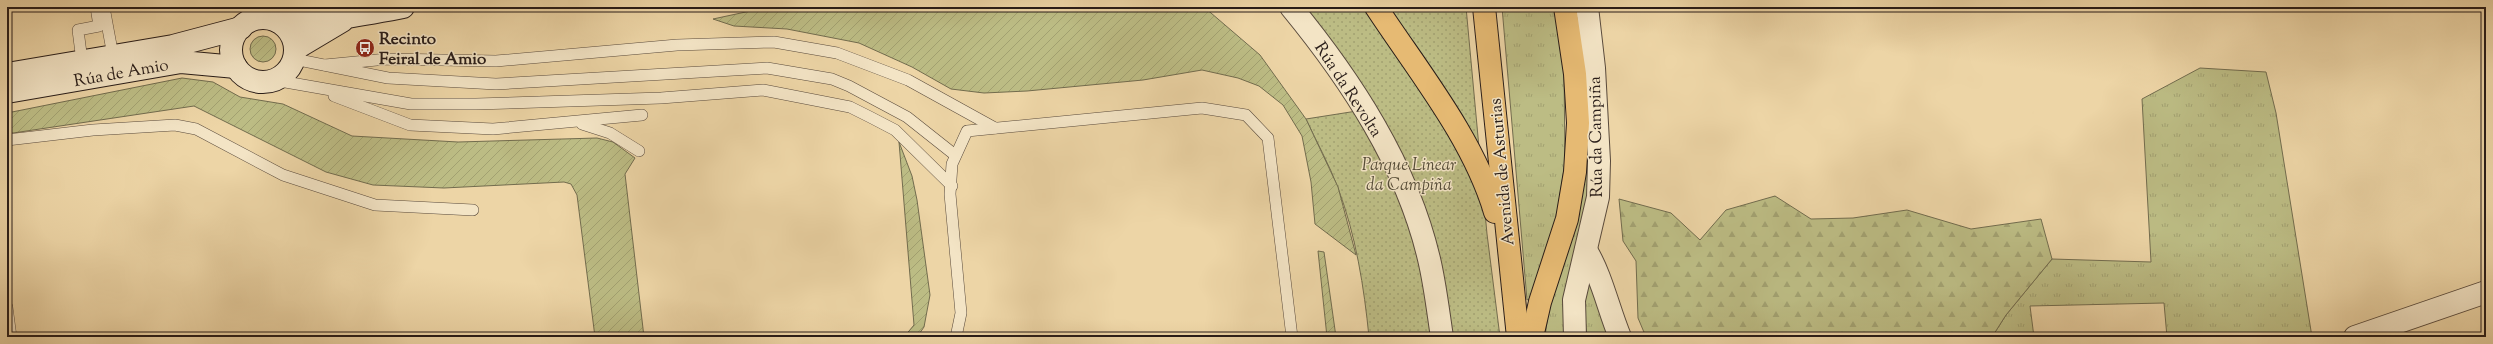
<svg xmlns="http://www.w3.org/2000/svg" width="2493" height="344" font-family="'Sorts Mill Goudy',serif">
<defs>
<pattern id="grass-tufts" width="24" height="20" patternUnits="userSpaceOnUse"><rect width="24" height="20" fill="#bcbc84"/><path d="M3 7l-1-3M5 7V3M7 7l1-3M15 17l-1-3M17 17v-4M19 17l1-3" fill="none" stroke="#a2a171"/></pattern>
<pattern id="forest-firs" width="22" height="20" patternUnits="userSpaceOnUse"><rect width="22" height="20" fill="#bcbc84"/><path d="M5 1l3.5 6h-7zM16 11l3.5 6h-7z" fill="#a2a171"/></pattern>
<pattern id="park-dots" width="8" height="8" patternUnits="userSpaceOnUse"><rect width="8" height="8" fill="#bcbc84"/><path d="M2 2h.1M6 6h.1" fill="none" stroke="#a2a171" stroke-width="1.8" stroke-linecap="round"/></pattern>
<pattern id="garden-furrows" width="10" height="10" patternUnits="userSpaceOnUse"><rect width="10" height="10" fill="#bcbc84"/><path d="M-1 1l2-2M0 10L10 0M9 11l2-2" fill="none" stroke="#a2a171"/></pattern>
</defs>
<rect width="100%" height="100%" fill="#edd5a6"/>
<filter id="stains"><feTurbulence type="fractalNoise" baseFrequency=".005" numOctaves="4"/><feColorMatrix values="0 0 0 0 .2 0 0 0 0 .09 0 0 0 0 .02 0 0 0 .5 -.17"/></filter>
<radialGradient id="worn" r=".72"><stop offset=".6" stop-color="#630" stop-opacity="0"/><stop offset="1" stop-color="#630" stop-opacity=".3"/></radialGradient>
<g fill="url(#grass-tufts)" stroke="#726c4e">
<path d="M1502,7H1554L1564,70L1565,163L1555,226L1534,297L1527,300Z"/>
<path d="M1572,7H1582L1590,116L1588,216L1571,337H1545L1548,314L1574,217Z"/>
<path d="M2200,68L2266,72L2276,113L2312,337H2167L2164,303L2030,306L2034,337H1992L2006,315L2052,259L2151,262L2142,99Z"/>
<path d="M1591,274L1608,337H1587L1582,303Z"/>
</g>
<path fill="url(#forest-firs)" stroke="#726c4e" d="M1775,196L1811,219L1853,218L1907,210L1971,229L2041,219L2052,259L2006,315L1992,337H1646L1638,318L1636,261L1623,241L1619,199L1671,213L1700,240L1726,210Z"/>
<path fill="url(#park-dots)" stroke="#726c4e" d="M1300,7H1466L1487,234L1500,337H1369C1364,287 1356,236 1338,188C1329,164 1316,141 1306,119L1376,108Z"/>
<g fill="url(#garden-furrows)" stroke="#726c4e">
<path d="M769,7H1204L1260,55L1306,119L1338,187L1356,255L1315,224L1311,182L1302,136L1283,105L1259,86L1238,78L1202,70L1143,80L1027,91L984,93L951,89L912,67L859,43L787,29L734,26L713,19Z"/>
<circle cx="263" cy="49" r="13"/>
<path d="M182,78L213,82L240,97L283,104L352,136L458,142L597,138L613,142L635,158L625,174L644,337H595L577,195L571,184L564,182L444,188L373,185L326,172L194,106L13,133L7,132V113Z"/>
<path d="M899,142L912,176L917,200L930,295L924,327L917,337H904L914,325Z"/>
<path d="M1318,251L1324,252L1336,337H1327Z"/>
</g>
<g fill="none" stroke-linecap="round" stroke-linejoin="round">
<defs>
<g id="lane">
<path d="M104,7L113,56"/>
<path d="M294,59L388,78L496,84L767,68L832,79L849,86L907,117L955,155"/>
<path d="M82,61L78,30L99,26L96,7"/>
<path d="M325,65L387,59L496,61L677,45L774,42L837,53L908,80L995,128"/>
<path d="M274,80L411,104H476L661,98L763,90L850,107L870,117L895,130L952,186"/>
<path d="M334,96L410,125L493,129L642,115"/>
<path d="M582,124L610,133L639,151"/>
<path d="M7,140L93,130L175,125L196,129L283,175L375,205L473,210"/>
<path d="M7,307L11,337"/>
<path d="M956,337L961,313L950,194L952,164L967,131L1202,108L1246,115L1268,138L1292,337"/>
</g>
<g id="street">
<path d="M1291,7C1351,80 1407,165 1429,259C1435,284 1438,311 1442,337"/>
<path d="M1586,250C1602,277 1608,308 1620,337"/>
<path d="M1575,337L1574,300L1598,197L1599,161L1594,68L1587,7"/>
<path d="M2355,337L2486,292"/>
</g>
<g id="secondary">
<circle cx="263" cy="50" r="32"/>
<path d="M277,21C320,23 361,15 403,7"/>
<path d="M295,49L342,21"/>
<path d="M7,74L173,46L241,28"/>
<path d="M7,92L181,62L236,67"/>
</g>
<g id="primary">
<path d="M1376,7C1418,71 1473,138 1495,212"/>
<path d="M1484,7L1518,337"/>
<path d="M1532,337L1540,302L1567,219L1575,172L1578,123L1575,74L1565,7"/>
</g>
</defs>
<use href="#lane" stroke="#594a3c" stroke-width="12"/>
<use href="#street" stroke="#594a3c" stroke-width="24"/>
<use href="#secondary" stroke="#281c18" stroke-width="24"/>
<use href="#primary" stroke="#281c18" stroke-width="24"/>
<use href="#lane" stroke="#f3e4c5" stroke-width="11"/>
<use href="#street" stroke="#f3e4c5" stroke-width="22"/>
<use href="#secondary" stroke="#f3e4c5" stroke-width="22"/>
<use href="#primary" stroke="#e6ba73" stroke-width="22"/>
</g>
<defs>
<symbol id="bus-disc" viewBox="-11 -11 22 22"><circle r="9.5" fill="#8f2418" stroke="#f3e4c5"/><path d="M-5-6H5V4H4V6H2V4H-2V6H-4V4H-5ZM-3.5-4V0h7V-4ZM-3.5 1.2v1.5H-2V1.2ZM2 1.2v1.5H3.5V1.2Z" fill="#fff"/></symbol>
</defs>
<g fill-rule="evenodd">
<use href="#bus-disc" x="354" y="37" width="22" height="22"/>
</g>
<g text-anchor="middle" stroke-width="3" stroke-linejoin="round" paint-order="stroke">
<g font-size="17" font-weight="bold" fill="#281c18" stroke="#f3e4c5" text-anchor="start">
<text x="379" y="44">Recinto<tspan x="379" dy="20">Feiral de Amio</tspan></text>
</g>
<g font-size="17" fill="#281c18" stroke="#f3e4c5">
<text transform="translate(121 72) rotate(-10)" y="6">Rúa de Amio</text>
<text transform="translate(1349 89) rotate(57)" y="6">Rúa da Revolta</text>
<text transform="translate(1595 137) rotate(-91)" y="6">Rúa da Campiña</text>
<text transform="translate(1501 172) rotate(-95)" y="6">Avenida de Asturias</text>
</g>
<g font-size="17" font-style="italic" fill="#544c38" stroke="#f3e4c5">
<text x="1409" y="170">Parque Linear<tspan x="1409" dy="20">da Campiña</tspan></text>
</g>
</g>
<rect width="2493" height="344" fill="none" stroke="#edd5a6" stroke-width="24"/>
<rect x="8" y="8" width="2477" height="328" fill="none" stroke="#281c18" stroke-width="2"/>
<rect x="12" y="12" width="2469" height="320" fill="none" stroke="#281c18"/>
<rect width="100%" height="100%" filter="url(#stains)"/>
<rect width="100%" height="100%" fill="url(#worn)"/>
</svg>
